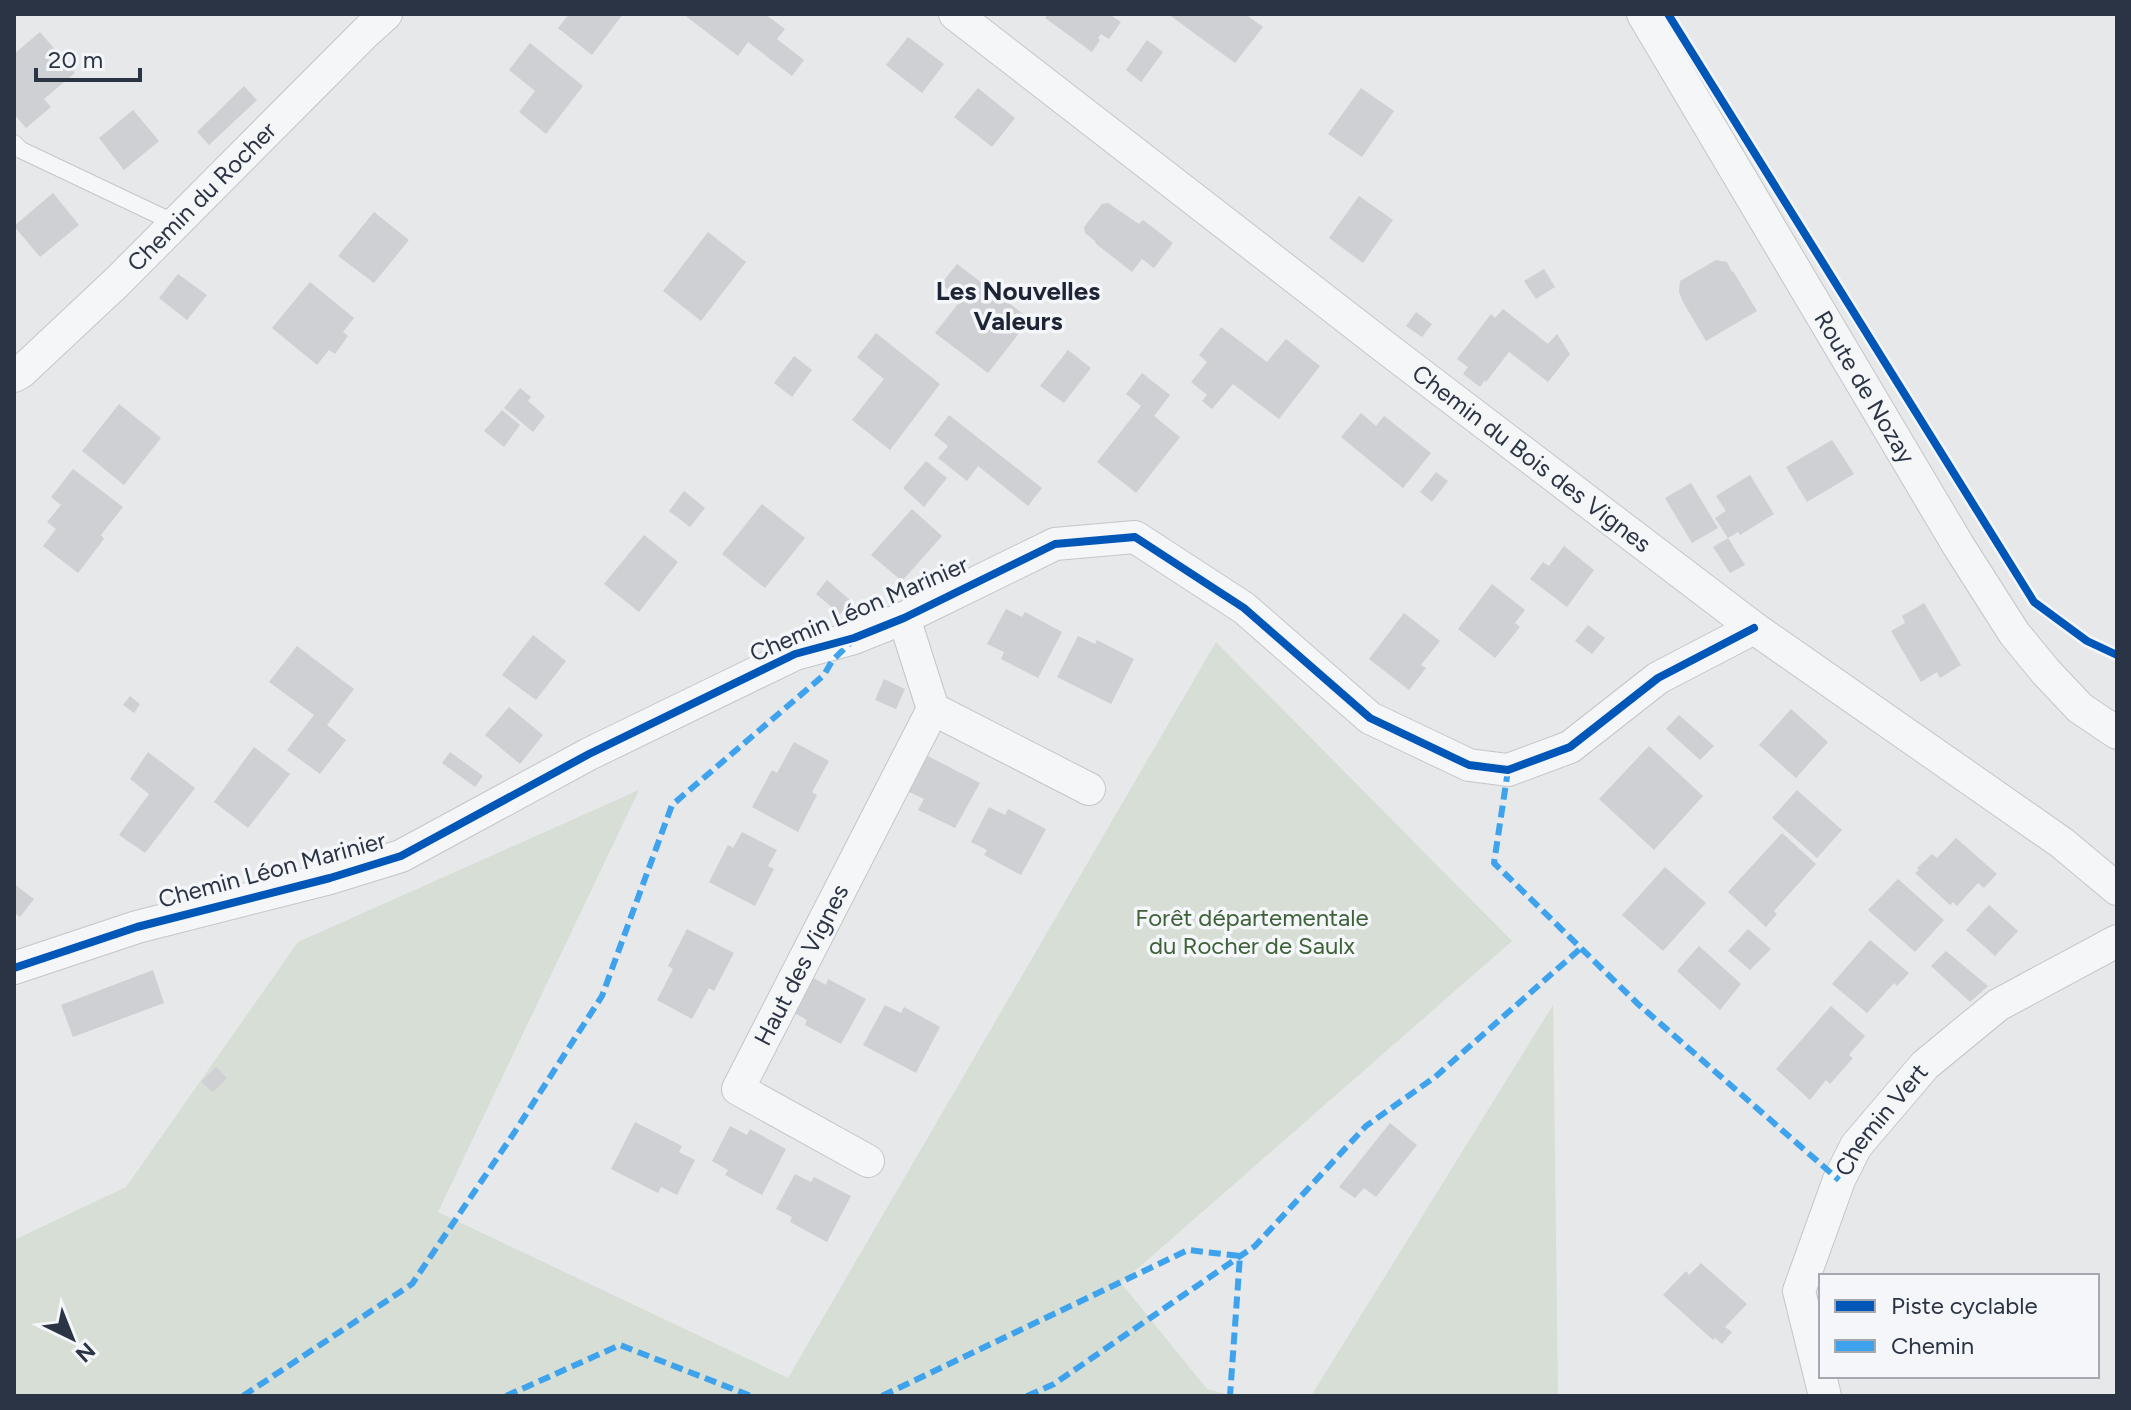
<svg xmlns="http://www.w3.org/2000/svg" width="2131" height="1410" font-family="Figtree,sans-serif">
<rect width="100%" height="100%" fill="#e6e8ea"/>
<g fill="#d6ded6">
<path d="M1216,642L1512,941L1121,1283L1207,1389L1234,1396H14V1240L126,1187L298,942L639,790L438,1212L788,1378Z"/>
<path d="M1553,1005L1558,1396H1310H1311Z"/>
</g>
<g fill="#ced0d3">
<path d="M569,14H623L592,55L558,28Z"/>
<path d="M683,14H765L785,29L777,39L804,60L792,76L748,42L738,56Z"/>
<path d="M1048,14H1109L1121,22L1109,39L1101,34L1098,38L1100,40L1092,52L1045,18Z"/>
<path d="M1168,14H1245L1263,27L1235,63Z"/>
<path d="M40,32L75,73L44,99L51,107L26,128L14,114V54Z"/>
<path d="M908,37L944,64L922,93L886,65Z"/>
<path d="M1147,40L1163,52L1141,82L1126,70Z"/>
<path d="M530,43L583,86L546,134L519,112L535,91L509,70Z"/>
<path d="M244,86L257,100L209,145L197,132Z"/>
<path d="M978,88L1015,118L992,147L954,117Z"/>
<path d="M1361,88L1394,111L1362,157L1328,134Z"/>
<path d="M133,110L159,141L124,170L99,138Z"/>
<path d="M53,193L79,225L40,257L14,226Z"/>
<path d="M1359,196L1393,220L1363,263L1329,238Z"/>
<path d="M1108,203L1139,224L1143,220L1173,243L1154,268L1142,259L1132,272L1095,243L1096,242L1085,233L1084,227L1102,204Z"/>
<path d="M374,212L409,240L374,283L338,256Z"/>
<path d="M708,232L746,262L701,321L663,291Z"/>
<path d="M1716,260L1727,262L1732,272L1733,271L1757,311L1706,341L1683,302L1679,292L1680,281Z"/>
<path d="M957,264L1030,319L988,373L935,333L961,300L941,284Z"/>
<path d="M1544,269L1555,287L1536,299L1524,281Z"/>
<path d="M178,274L207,295L187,320L159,298Z"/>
<path d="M310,282L354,318L343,332L348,336L335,354L329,350L317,365L272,328Z"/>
<path d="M1503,309L1548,344L1557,334L1570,354L1548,382L1509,352L1486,382L1485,380L1480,387L1463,374L1468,367L1457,359L1491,314L1495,318Z"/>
<path d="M1416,312L1432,324L1422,337L1406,326Z"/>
<path d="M1221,327L1267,362L1286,339L1320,366L1279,419L1233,384L1212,409L1202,401L1207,395L1191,382L1207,362L1199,355Z"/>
<path d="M876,333L940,384L890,450L852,420L884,379L857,357Z"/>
<path d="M1068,350L1091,368L1064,403L1040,386Z"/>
<path d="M794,356L812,370L792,397L774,383Z"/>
<path d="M1142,373L1170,395L1154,416L1180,437L1136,493L1097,462L1141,406L1126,394Z"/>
<path d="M520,388L531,397L528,401L545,416L533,432L504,408Z"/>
<path d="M119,404L161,438L124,485L82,451Z"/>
<path d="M502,410L520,425L504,447L484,431Z"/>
<path d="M1361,413L1376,426L1384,416L1431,453L1403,488L1341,437Z"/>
<path d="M949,415L1042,488L1028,506L978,466L967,481L938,458L948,446L934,435Z"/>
<path d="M1832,440L1854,474L1807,502L1786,467Z"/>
<path d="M926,461L947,478L924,507L903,488Z"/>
<path d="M73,469L123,507L101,535L104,539L78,573L43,546L56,529L47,522L61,505L51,497Z"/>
<path d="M1436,472L1448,481L1432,502L1420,492Z"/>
<path d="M1750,475L1774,514L1740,535L1738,532L1728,538L1715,518L1726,511L1716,496Z"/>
<path d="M1691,483L1718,528L1692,543L1665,498Z"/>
<path d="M684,491L705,508L690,527L669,511Z"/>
<path d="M762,504L805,538L765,588L722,554Z"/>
<path d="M912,509L942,536L902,581L871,555Z"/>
<path d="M644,535L678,562L639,612L604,584Z"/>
<path d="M1728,538L1745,565L1730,573L1713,547Z"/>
<path d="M1564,546L1594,570L1567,607L1530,579L1543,562L1549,566Z"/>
<path d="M827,580L851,601L840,614L816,594Z"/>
<path d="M1492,584L1525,610L1515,623L1520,627L1495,658L1458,629Z"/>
<path d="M1924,603L1961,665L1940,678L1937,672L1921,682L1891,631L1905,623L1902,616Z"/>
<path d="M1006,609L1022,617L1025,612L1062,632L1038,678L1001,659L1004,652L987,644Z"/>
<path d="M1404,613L1440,641L1421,665L1426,668L1409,690L1369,659Z"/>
<path d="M1588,625L1605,638L1592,654L1575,641Z"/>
<path d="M533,635L566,661L536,700L502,675Z"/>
<path d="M1078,636L1095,644L1097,640L1134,659L1111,704L1057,677Z"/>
<path d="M297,646L354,689L327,725L346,740L320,774L287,750L314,715L269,682Z"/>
<path d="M884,679L905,689L896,709L875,700Z"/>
<path d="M130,696L140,704L134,713L123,705Z"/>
<path d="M509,707L543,735L520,764L485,735Z"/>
<path d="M1791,709L1828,742L1796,778L1759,745Z"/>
<path d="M1679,715L1714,746L1700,760L1666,729Z"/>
<path d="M794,742L829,761L812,792L817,795L798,832L752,807L772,770L777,773Z"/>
<path d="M1649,746L1703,796L1654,850L1599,799Z"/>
<path d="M254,747L290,774L248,828L214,802Z"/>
<path d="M148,752L195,788L145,853L119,835L149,794L130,779Z"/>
<path d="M450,752L483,776L475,787L442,763Z"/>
<path d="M926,755L980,783L955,828L918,810L924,799L907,791Z"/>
<path d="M1797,790L1842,830L1817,858L1772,818Z"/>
<path d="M989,807L1005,815L1008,809L1046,829L1021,875L984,855L987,850L971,842Z"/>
<path d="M742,832L777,850L768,866L774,869L755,906L709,882L728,845L733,848Z"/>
<path d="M1782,833L1816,864L1774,911L1777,914L1766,927L1728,892Z"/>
<path d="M1956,838L1997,874L1984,888L1978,883L1957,906L1953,902L1950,905L1915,873L1919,870L1917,868L1932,854L1937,858Z"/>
<path d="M1665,867L1706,903L1663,951L1622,915Z"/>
<path d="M1898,879L1944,920L1915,952L1868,910Z"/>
<path d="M14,884L34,899L20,917L14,912Z"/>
<path d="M1989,905L2018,931L1995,956L1966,930Z"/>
<path d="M687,929L734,953L714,991L709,988L692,1019L657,1000L673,969L668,966Z"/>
<path d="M1748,929L1771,949L1750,970L1728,951Z"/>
<path d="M1870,940L1909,973L1897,986L1894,983L1867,1013L1832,984Z"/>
<path d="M1699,946L1741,984L1720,1010L1677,971Z"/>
<path d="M1946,951L1988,986L1970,1002L1931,966Z"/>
<path d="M153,970L164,1003L73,1037L61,1005Z"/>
<path d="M810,976L826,985L828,979L866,999L841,1044L805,1025L807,1020L791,1011Z"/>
<path d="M885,1005L901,1013L904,1007L940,1027L916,1073L863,1045Z"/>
<path d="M1831,1006L1865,1036L1849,1055L1853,1058L1830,1084L1826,1080L1810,1100L1776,1069Z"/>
<path d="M216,1067L227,1078L213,1092L201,1082Z"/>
<path d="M635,1122L682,1146L679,1152L695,1160L677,1195L661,1187L658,1193L611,1169Z"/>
<path d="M1390,1123L1417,1145L1376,1197L1364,1188L1355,1198L1339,1187Z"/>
<path d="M730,1126L747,1135L750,1129L786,1149L762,1195L725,1175L728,1170L712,1161Z"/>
<path d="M795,1174L811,1182L814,1177L851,1196L827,1242L790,1222L792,1217L776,1209Z"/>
<path d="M1701,1263L1747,1304L1725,1327L1732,1332L1722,1344L1715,1338L1713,1340L1663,1295L1686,1271L1689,1275Z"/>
</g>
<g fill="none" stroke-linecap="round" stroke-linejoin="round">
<defs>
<path id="service" d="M14,143L21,150L175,223"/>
<g id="minor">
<path id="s1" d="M955,14L1390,351L1754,628L2062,843L2117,889"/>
<path id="s2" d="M1643,14L1958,545L2014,633L2046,672L2080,708L2117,733"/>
<path id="s3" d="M14,376L21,372L117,282L366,32L386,14"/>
<path d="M904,618L933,709L1089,789"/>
<path d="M14,968L137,927L330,878L401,856L589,754L795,654L854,638L904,618L1055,544L1135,537L1244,608L1370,718L1469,765L1508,770L1570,747L1658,678L1754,628"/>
<path id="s4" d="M868,1161L738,1089L933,709"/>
<path id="s5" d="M1825,1396L1799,1291L1839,1180L1856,1146L1925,1065L1998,1005L2117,941"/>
</g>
</defs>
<use href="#service" stroke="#c4c6c8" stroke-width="18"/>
<use href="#minor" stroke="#c4c6c8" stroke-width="34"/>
<use href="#service" stroke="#f5f6f7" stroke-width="16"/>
<use href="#minor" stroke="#f5f6f7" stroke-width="32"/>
<g stroke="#3ea3ec" stroke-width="6" stroke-dasharray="12 6" stroke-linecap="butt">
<path d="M1508,770L1494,863L1638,1004L1839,1180"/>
<path d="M243,1396L412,1284L514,1133L602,996L672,805L824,675L832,661L852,641"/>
<path d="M506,1396L620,1345L751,1396"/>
<path d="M882,1396L1188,1250L1240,1256L1230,1396"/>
<path d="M1027,1396L1054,1384L1255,1246L1366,1126L1435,1077L1581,948"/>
</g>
<defs>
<g id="cycleway">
<path d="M1668,14L2034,602L2087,641L2117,655"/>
<path d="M14,968L137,927L330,878L401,856L589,754L795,654L854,638L904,618L1055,544L1135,537L1244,608L1370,718L1469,765L1508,770L1570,747L1658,678L1754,628"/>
</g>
</defs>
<use href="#cycleway" stroke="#f4f6f9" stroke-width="13"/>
<use href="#cycleway" stroke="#0057b8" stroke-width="8"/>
</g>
<g text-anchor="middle" stroke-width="7" stroke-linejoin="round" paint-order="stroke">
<g font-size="24" fill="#2b3445" stroke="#f4f6f9">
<text dy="8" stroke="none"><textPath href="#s3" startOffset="260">Chemin du Rocher</textPath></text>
<text dy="8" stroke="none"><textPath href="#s2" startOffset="434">Route de Nozay</textPath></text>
<text dy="8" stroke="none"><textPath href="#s1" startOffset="728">Chemin du Bois des Vignes</textPath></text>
<text transform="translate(859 609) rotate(-23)" y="8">Chemin Léon Marinier</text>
<text transform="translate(272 870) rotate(-15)" y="8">Chemin Léon Marinier</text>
<text dy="8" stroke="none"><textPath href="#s4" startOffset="288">Haut des Vignes</textPath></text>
<text dy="8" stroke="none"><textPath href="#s5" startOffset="300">Chemin Vert</textPath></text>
</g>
<g font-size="24" fill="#3f6138" stroke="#f4f6f9">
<text x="1252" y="926">Forêt départementale<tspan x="1252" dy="28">du Rocher de Saulx</tspan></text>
</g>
<g font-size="26" font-weight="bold" fill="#1d2536" stroke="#f4f6f9">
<text x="1018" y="300">Les Nouvelles<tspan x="1018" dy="30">Valeurs</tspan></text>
</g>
</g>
<rect width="2131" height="1410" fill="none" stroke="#2b3445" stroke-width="32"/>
<rect x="1819" y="1274" width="280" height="104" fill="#f4f6f9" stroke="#a4a8b1" stroke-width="2"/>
<rect x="1835" y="1300" width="40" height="12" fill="#0057b8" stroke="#a4a8b1" stroke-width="2"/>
<text x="1891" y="1314" font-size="24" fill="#2b3445">Piste cyclable</text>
<rect x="1835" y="1340" width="40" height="12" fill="#3ea3ec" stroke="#a4a8b1" stroke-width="2"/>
<text x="1891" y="1354" font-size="24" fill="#2b3445">Chemin</text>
<g transform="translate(72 1338) rotate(137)" stroke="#f4f6f9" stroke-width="6" paint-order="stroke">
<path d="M0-6L14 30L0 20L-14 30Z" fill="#2b3445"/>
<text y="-12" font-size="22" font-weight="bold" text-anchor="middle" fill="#2b3445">N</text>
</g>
<path d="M36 68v12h104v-12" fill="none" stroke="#2b3445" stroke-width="4"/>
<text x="48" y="68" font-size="24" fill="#2b3445" stroke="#f4f6f9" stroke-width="6" paint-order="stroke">20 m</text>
</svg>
